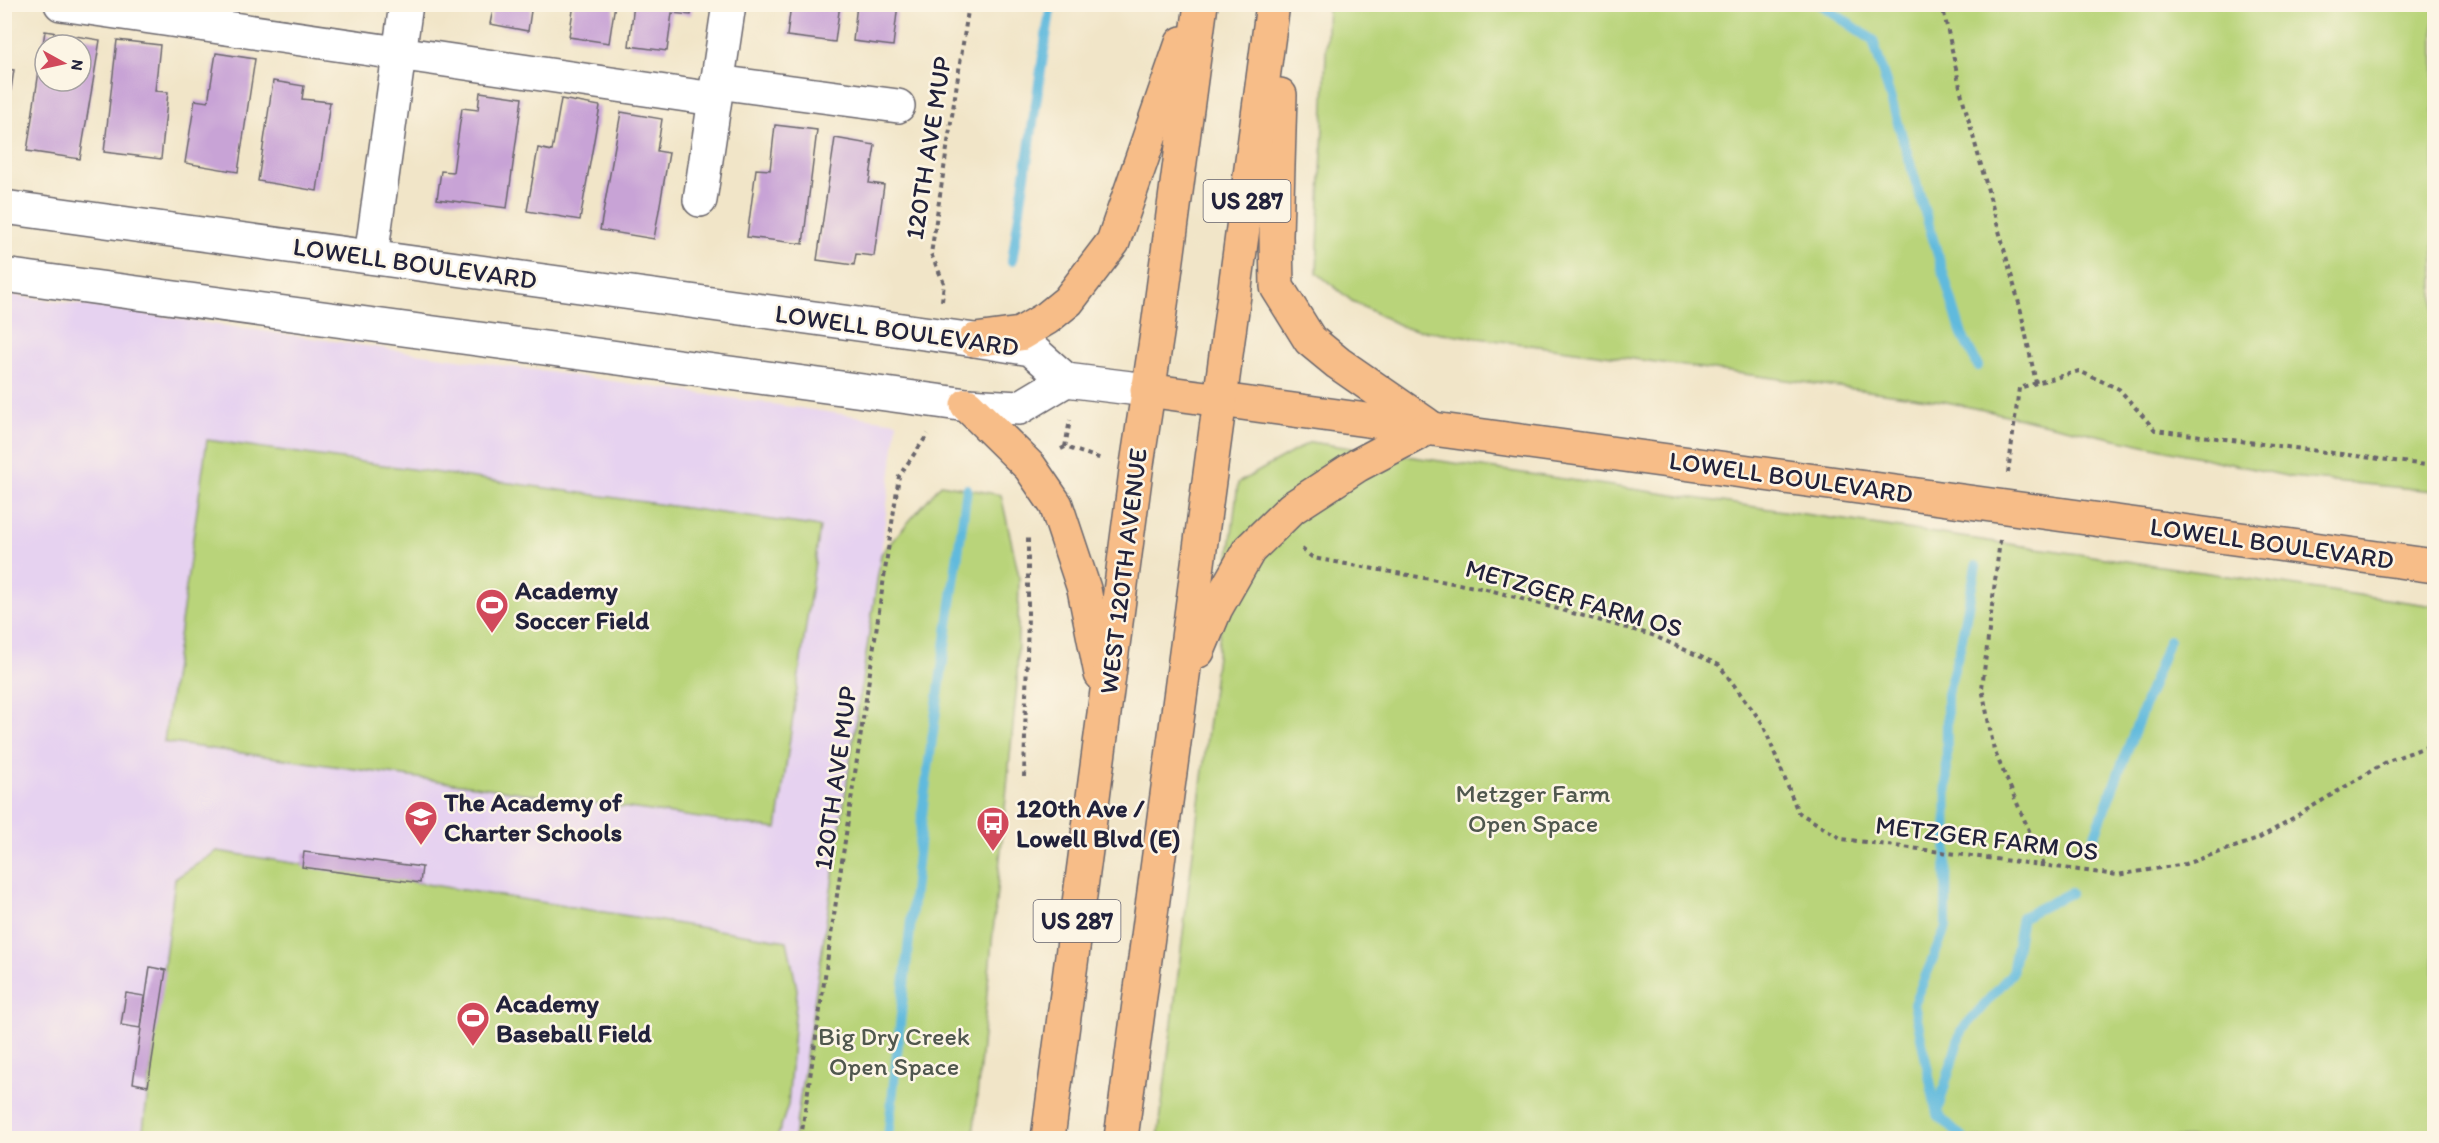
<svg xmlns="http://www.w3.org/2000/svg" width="2439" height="1143" font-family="Itim,sans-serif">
<rect width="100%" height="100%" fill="#fcf5e5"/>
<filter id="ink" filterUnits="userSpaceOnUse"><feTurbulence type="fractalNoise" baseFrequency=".0167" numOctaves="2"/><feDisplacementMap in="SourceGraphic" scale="12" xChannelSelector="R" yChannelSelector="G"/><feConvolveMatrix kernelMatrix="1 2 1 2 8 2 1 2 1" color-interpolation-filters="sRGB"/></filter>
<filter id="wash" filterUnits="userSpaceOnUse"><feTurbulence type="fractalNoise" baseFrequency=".008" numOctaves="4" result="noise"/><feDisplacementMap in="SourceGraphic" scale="24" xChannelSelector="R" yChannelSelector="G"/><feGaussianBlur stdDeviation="1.35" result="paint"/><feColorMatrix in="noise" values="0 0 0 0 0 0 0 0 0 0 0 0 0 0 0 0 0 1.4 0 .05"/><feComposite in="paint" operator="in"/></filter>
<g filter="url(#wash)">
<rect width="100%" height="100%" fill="#f1e5c8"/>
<path fill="#e6d2f0" d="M5,294L897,422L881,554L794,1138H5Z"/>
<g fill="#b9d47a" stroke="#6e7b5a" stroke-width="1.5">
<path d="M1328,5H2434V491L2291,477L1942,401L1405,328L1352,301L1317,273Z"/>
<path d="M207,440L820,527L777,829L164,742Z"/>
<path d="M1310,442L2434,606V1138H1158L1238,483Z"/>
<path d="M941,484L1001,495L1019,576L1017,684L973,1138H794L881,554Z"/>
<path d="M217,851L787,941L797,989L788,1105L777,1138H142L175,879Z"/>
</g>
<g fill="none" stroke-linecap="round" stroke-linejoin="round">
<g stroke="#60badd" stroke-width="10">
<path d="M1820,4L1873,40L1962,335L1978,366"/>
<path d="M1012,261L1051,4"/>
<path d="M2095,835L2169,640"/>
<path d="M1937,1112L1961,1031L2012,973L2022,917L2070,893"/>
<path d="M888,1138L924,797L967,489"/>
<path d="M1963,1138L1937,1114L1914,1004L1946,927L1947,694L1960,648L1976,566"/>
</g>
</g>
<g id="blocks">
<g fill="#c8a3d6" fill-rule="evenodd">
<path d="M494,4H532L528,31L490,24Z"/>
<path d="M574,4H615L609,43L569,37Z"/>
<path d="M634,4H693L691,15L672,13L667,51L629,46Z"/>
<path d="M791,4H840L835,42L787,36Z"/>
<path d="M857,4H898L893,46L853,41Z"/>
<path d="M45,31L100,40L80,159L27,151ZM45,45H81V81H45Z"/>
<path d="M117,40L160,45L155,91L168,92L161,159L104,152Z"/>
<path d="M216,53L255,59L238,172L185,163L195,100L208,102Z"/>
<path d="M4,69L14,70L6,121H4Z"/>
<path d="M273,81L304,86L302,99L330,102L317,191L258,181Z"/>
<path d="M480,92L522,98L507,208L437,199L441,171L453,172L462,108L478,110Z"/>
<path d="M561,99L600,106L580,220L527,211L538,148L552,151Z"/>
<path d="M621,112L662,119L657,151L669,153L654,239L600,230Z"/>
<path d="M775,125L817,130L803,244L747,237L756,169L770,170Z"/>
<path d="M835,138L875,145L869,183L884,185L874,256L856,254L854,265L817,260Z"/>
<path d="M304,852L422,867L420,883L302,867Z"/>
<path d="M150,967L166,970L148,1086L133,1083Z"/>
<path d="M126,993L144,996L140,1028L121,1025Z"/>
</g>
</g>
</g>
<g filter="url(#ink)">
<use href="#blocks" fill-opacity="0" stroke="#6a666c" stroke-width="1.5"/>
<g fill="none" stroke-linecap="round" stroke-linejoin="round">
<defs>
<g id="minor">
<path d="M61,4L714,99"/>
<path d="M717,82L898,106"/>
<path d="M700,200L729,4"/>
<path d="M4,207L975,340L1031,349L1066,380"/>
<path d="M371,257L406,4"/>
<path d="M4,275L967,405L1019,408L1066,380"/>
<path d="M1066,380L1147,390"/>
</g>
<g id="major">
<path d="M1280,95L1276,236L1277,287L1310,340L1338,363L1426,424"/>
<path d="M975,340L1020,334L1047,318L1068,301L1113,242L1182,43"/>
<path d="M1147,390L1903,493"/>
<path d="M967,405L1030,467L1056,505L1084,589L1101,674"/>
<path d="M2270,543L2434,566"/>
<path d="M1198,651L1216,608L1249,550L1292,508L1358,465L1430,427"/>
<path d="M1048,1138L1136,471L1158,327L1201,4"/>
<path d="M1121,1138L1273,4"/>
</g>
</defs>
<use href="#minor" stroke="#6a666c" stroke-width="36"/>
<use href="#major" stroke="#6a666c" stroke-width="36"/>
<g stroke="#6a666c" stroke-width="4" stroke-dasharray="4.5 4.5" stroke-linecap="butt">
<path d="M1942,4L1962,96L2020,307L2036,383"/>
<path d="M942,301L944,283L931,254L969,4"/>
<path d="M1065,447L1070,420"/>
<path d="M1061,449L1065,447L1102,459"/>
<path d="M2008,473L2019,388L2079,371L2119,389L2155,430L2434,466"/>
<path d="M2000,540L1982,688L1994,750L2044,865"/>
<path d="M1302,549L1313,558L1486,589L1652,635L1719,665L1763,724L1798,812L1842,839L2117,875L2185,864L2258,839L2388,761L2434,744"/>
<path d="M1024,777L1028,615V538"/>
<path d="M801,1138L899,476L928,434"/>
</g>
<use href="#minor" stroke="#fff" stroke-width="33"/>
<use href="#major" stroke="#f7bd88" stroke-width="33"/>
<defs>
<path id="major-bridge" d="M1903,493L2270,543"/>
</defs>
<use href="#major-bridge" stroke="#6a666c" stroke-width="36" stroke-linecap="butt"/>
<use href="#major-bridge" stroke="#f7bd88" stroke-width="33"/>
</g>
</g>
<defs>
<symbol id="stadium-pin" viewBox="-11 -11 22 30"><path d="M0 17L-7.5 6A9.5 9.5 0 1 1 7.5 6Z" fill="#d1495b" stroke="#fcf5e5"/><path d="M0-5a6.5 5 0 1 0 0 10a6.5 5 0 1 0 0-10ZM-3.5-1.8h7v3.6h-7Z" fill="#fff"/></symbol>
<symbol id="school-pin" viewBox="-11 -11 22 30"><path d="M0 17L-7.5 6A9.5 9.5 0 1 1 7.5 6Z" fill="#d1495b" stroke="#fcf5e5"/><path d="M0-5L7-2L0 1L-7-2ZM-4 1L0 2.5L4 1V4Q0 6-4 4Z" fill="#fff"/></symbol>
<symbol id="bus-pin" viewBox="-11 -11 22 30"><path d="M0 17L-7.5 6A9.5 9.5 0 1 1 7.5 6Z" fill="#d1495b" stroke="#fcf5e5"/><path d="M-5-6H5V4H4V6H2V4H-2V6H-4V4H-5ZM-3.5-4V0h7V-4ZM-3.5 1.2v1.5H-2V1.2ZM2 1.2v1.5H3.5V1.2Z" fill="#fff"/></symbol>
</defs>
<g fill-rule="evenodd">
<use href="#stadium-pin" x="473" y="586" width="38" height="52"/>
<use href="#school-pin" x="402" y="798" width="38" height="52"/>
<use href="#bus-pin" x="974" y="804" width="38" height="52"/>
<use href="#stadium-pin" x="454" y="999" width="38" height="52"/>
</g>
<g text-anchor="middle" stroke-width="5" stroke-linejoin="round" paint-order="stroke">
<g fill="#fcf5e5" stroke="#63616e" stroke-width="1.5">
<rect x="1203.5" y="180" width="87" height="42" rx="4.5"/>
<rect x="1033.5" y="900" width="87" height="42" rx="4.5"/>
</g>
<g font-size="24" font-weight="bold" fill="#22223b">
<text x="1247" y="209">US 287</text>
<text x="1077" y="929">US 287</text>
</g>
<g font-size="26" fill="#22223b" stroke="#fcf5e5">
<text transform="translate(928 148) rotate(-81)" y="9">120TH AVE MUP</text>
<text transform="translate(415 263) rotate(8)" y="9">LOWELL BOULEVARD</text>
<text transform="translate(897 330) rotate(8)" y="9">LOWELL BOULEVARD</text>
<text transform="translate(1791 477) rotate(8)" y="9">LOWELL BOULEVARD</text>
<text transform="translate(2272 543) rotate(8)" y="9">LOWELL BOULEVARD</text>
<text transform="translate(1123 571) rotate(-83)" y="9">WEST 120TH AVENUE</text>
<text transform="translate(1574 598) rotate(16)" y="9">METZGER FARM OS</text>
<text transform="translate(835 778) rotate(-82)" y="9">120TH AVE MUP</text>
<text transform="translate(1987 838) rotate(7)" y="9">METZGER FARM OS</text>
</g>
<g font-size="26" font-weight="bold" fill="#22223b" stroke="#fcf5e5" text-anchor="start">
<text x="515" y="599">Academy<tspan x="515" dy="30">Soccer Field</tspan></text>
<text x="444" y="811">The Academy of<tspan x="444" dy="30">Charter Schools</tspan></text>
<text x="1016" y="817">120th Ave /<tspan x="1016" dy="30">Lowell Blvd (E)</tspan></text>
<text x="496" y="1012">Academy<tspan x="496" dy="30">Baseball Field</tspan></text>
</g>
<g font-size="26" fill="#4f574e" stroke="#fcf5e5">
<text x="1533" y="802">Metzger Farm<tspan x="1533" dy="30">Open Space</tspan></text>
<text x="894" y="1045">Big Dry Creek<tspan x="894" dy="30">Open Space</tspan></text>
</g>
</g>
<rect width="2439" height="1143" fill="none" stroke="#fcf5e5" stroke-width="24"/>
<g transform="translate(63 63) rotate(98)"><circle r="28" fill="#fcf5e5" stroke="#a5a1a1" stroke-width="1.5"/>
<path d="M0-4.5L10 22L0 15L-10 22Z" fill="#d1495b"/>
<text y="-9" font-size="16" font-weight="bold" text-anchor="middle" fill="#22223b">N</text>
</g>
</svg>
